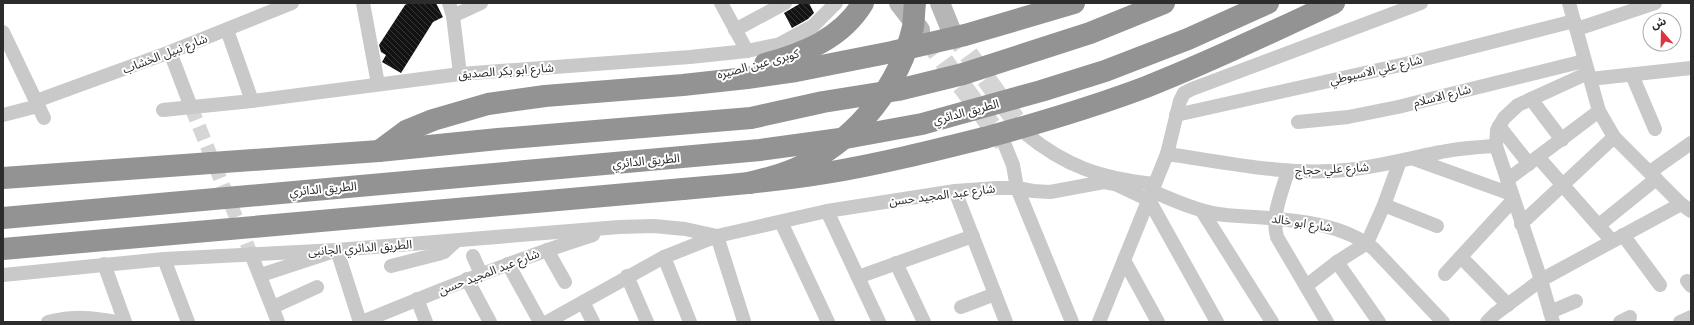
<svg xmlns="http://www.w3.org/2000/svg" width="1694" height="325" font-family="'PT Sans','Noto Sans Arabic',sans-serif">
<defs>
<pattern id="building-back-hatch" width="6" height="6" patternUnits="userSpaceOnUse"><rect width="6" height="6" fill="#131313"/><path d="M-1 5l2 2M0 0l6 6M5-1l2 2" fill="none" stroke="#363636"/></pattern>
</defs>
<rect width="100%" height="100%" fill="#fff"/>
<g fill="url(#building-back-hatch)">
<path d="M408,3H436L443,17L433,22L401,73L382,62L386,55L381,52L379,45L405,5Z"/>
<path d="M801,3H809L814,13L808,19L792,28L784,13Z"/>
</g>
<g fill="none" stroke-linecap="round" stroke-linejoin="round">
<path stroke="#d5d5d5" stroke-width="14" stroke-dasharray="14 7" stroke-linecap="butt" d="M191,107L251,254"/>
<g stroke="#d5d5d5" stroke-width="20" stroke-dasharray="20 10" stroke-linecap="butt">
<path d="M951,30L1025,133"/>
<path d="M926,37L1004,143"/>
</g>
<g stroke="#c9c9c9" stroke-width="14">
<path d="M363,3L378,84"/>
<path d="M449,3L453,16L460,74"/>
<path d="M721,3L747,51"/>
<path d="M1569,3L1599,111L1614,137L1681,204L1691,211"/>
<path d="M453,16L481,3"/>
<path d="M1577,29L1655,3"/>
<path d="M227,30L252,101"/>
<path d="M735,30L785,3"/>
<path d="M3,32L44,118"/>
<path d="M170,52L191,107"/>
<path d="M1632,75L1655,129"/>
<path d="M1590,79L1691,68"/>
<path d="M1531,99L1562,140"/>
<path d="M36,101L170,52L292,3"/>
<path d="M163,110L252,101L460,74L690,57L747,51L780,44L813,26L836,3"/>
<path d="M3,115L38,106"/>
<path d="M1176,115L1405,64L1574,21"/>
<path d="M1298,122L1348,117L1398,107L1584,61"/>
<path d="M1499,126L1529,164"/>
<path d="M1025,133C1066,167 1101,178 1154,184"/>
<path d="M1004,143L1013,165L1017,188L1072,322"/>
<path d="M1167,154C1225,162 1286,176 1346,170C1378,167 1409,158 1441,152C1460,148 1478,147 1496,146"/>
<path d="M1538,157L1612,241"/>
<path d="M1414,159L1511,194"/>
<path d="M1288,171C1282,192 1271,215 1277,237L1327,322"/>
<path d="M1650,172L1691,143"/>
<path d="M1507,180L1599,111"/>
<path d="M955,191L1006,322"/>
<path d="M1152,191C1173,200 1195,210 1218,214C1230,216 1243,216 1255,217C1294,220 1342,223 1374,249L1443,322"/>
<path d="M1384,205L1437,226"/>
<path d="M827,211L879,322"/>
<path d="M1202,211L1272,322"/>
<path d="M781,222L828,322"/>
<path d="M1521,224L1614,137"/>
<path d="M1599,225L1656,179"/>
<path d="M1623,235L1660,285"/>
<path d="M547,250L565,282"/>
<path d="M251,254L278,322"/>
<path d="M473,256L481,274"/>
<path d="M664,257L690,322"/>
<path d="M1461,257L1508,305"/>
<path d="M164,259L188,322"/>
<path d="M1124,260L1158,322"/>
<path d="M1337,262L1379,322"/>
<path d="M896,263L924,322"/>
<path d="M104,264L125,322"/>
<path d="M508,264L540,322"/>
<path d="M391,266L438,254L444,252L456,241"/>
<path d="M1445,274L1513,200"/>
<path d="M3,275L164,259L337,250L619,227L654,226L685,229L717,236L744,321"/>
<path d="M261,275L337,250L360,322"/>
<path d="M627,276L647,322"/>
<path d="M858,277L973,236"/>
<path d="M467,279L490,322"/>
<path d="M1687,281L1691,286"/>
<path d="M1306,286L1337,262L1367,243L1384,205L1400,161"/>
<path d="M417,299L426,322"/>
<path d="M583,302L593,322"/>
<path d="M273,307L317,287"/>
<path d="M961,307L995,294"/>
<path d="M1550,312L1576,301"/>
<path d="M48,322C73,316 92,317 117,322"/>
<path d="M362,322C438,291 514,260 593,235"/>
<path d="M547,322L664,257L717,236L827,211L955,191L997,188H1017L1033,191L1050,192L1104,182L1115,184L1149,200L1217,322"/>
<path d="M1099,322L1167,154L1180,101L1184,93L1192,89L1421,3"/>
<path d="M1487,322L1495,314L1541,280L1681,204"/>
<path d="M1553,322L1541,280L1496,146L1497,130L1504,118L1518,105L1588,73"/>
<path d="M1620,322L1630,317"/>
<path d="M1680,322L1691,317"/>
</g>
<g stroke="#b6b6b6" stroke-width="20">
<path d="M899,3L920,30"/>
<path d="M940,3L951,30"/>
</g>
<g stroke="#939393" stroke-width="22">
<path d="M765,64C803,54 842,38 863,3"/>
<path d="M379,151L406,131L433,120L488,104L545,96L683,85L747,78L796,71L892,52L965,35L1074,3"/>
<path d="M3,178L379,151L498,139L751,118L823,102L898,90L963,74L1090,33L1164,3"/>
<path d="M683,189C731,185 779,181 826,173C880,164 932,151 984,138"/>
<path d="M3,218L760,150L840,139L922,124L1041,91L1105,71L1188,39L1268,3"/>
</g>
<g stroke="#939393" stroke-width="22">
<path d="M984,138C1039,123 1093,107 1146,87C1210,62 1272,32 1334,3"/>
<path d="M749,183C768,178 789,173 807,163C859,135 899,86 913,27C914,20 914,11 915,3"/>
<path d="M3,249L683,189"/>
</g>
</g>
<g text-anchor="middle" stroke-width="4" stroke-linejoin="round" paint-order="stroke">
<g font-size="12" fill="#2c2c2c" stroke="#fff">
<text transform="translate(165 54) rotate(-21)" y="4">شارع نبيل الخشاب</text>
<text transform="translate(758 64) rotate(-15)" y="4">كوبرى عين الصيره</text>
<text transform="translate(1376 70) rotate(-13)" y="4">شارع علي الاسيوطي</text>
<text transform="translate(506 71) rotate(-4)" y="4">شارع ابو بكر الصديق</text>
<text transform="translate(1442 96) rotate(-14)" y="4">شارع الاسلام</text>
<text transform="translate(966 112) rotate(-15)" y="4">الطريق الدائري</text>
<text transform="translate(646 161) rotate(-5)" y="4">الطريق الدائري</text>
<text transform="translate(1332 169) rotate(-3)" y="4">شارع علي حجاج</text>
<text transform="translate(323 189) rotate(-5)" y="4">الطريق الدائري</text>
<text transform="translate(942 195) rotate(-7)" y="4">شارع عبد المجيد حسن</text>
<text transform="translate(1302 223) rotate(9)" y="4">شارع ابو خالد</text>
<text transform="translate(360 248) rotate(-4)" y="4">الطريق الدائري الجانبى</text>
<text transform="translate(489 272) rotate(-21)" y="4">شارع عبد المجيد حسن</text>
</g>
</g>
<rect width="1694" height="325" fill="none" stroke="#2c2c2c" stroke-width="8"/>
<g transform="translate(1662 32) rotate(340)"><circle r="19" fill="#ffffff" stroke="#ababab"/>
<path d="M0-3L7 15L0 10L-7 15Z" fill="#dc3541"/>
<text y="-6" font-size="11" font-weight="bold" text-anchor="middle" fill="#2c2c2c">ش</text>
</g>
</svg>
